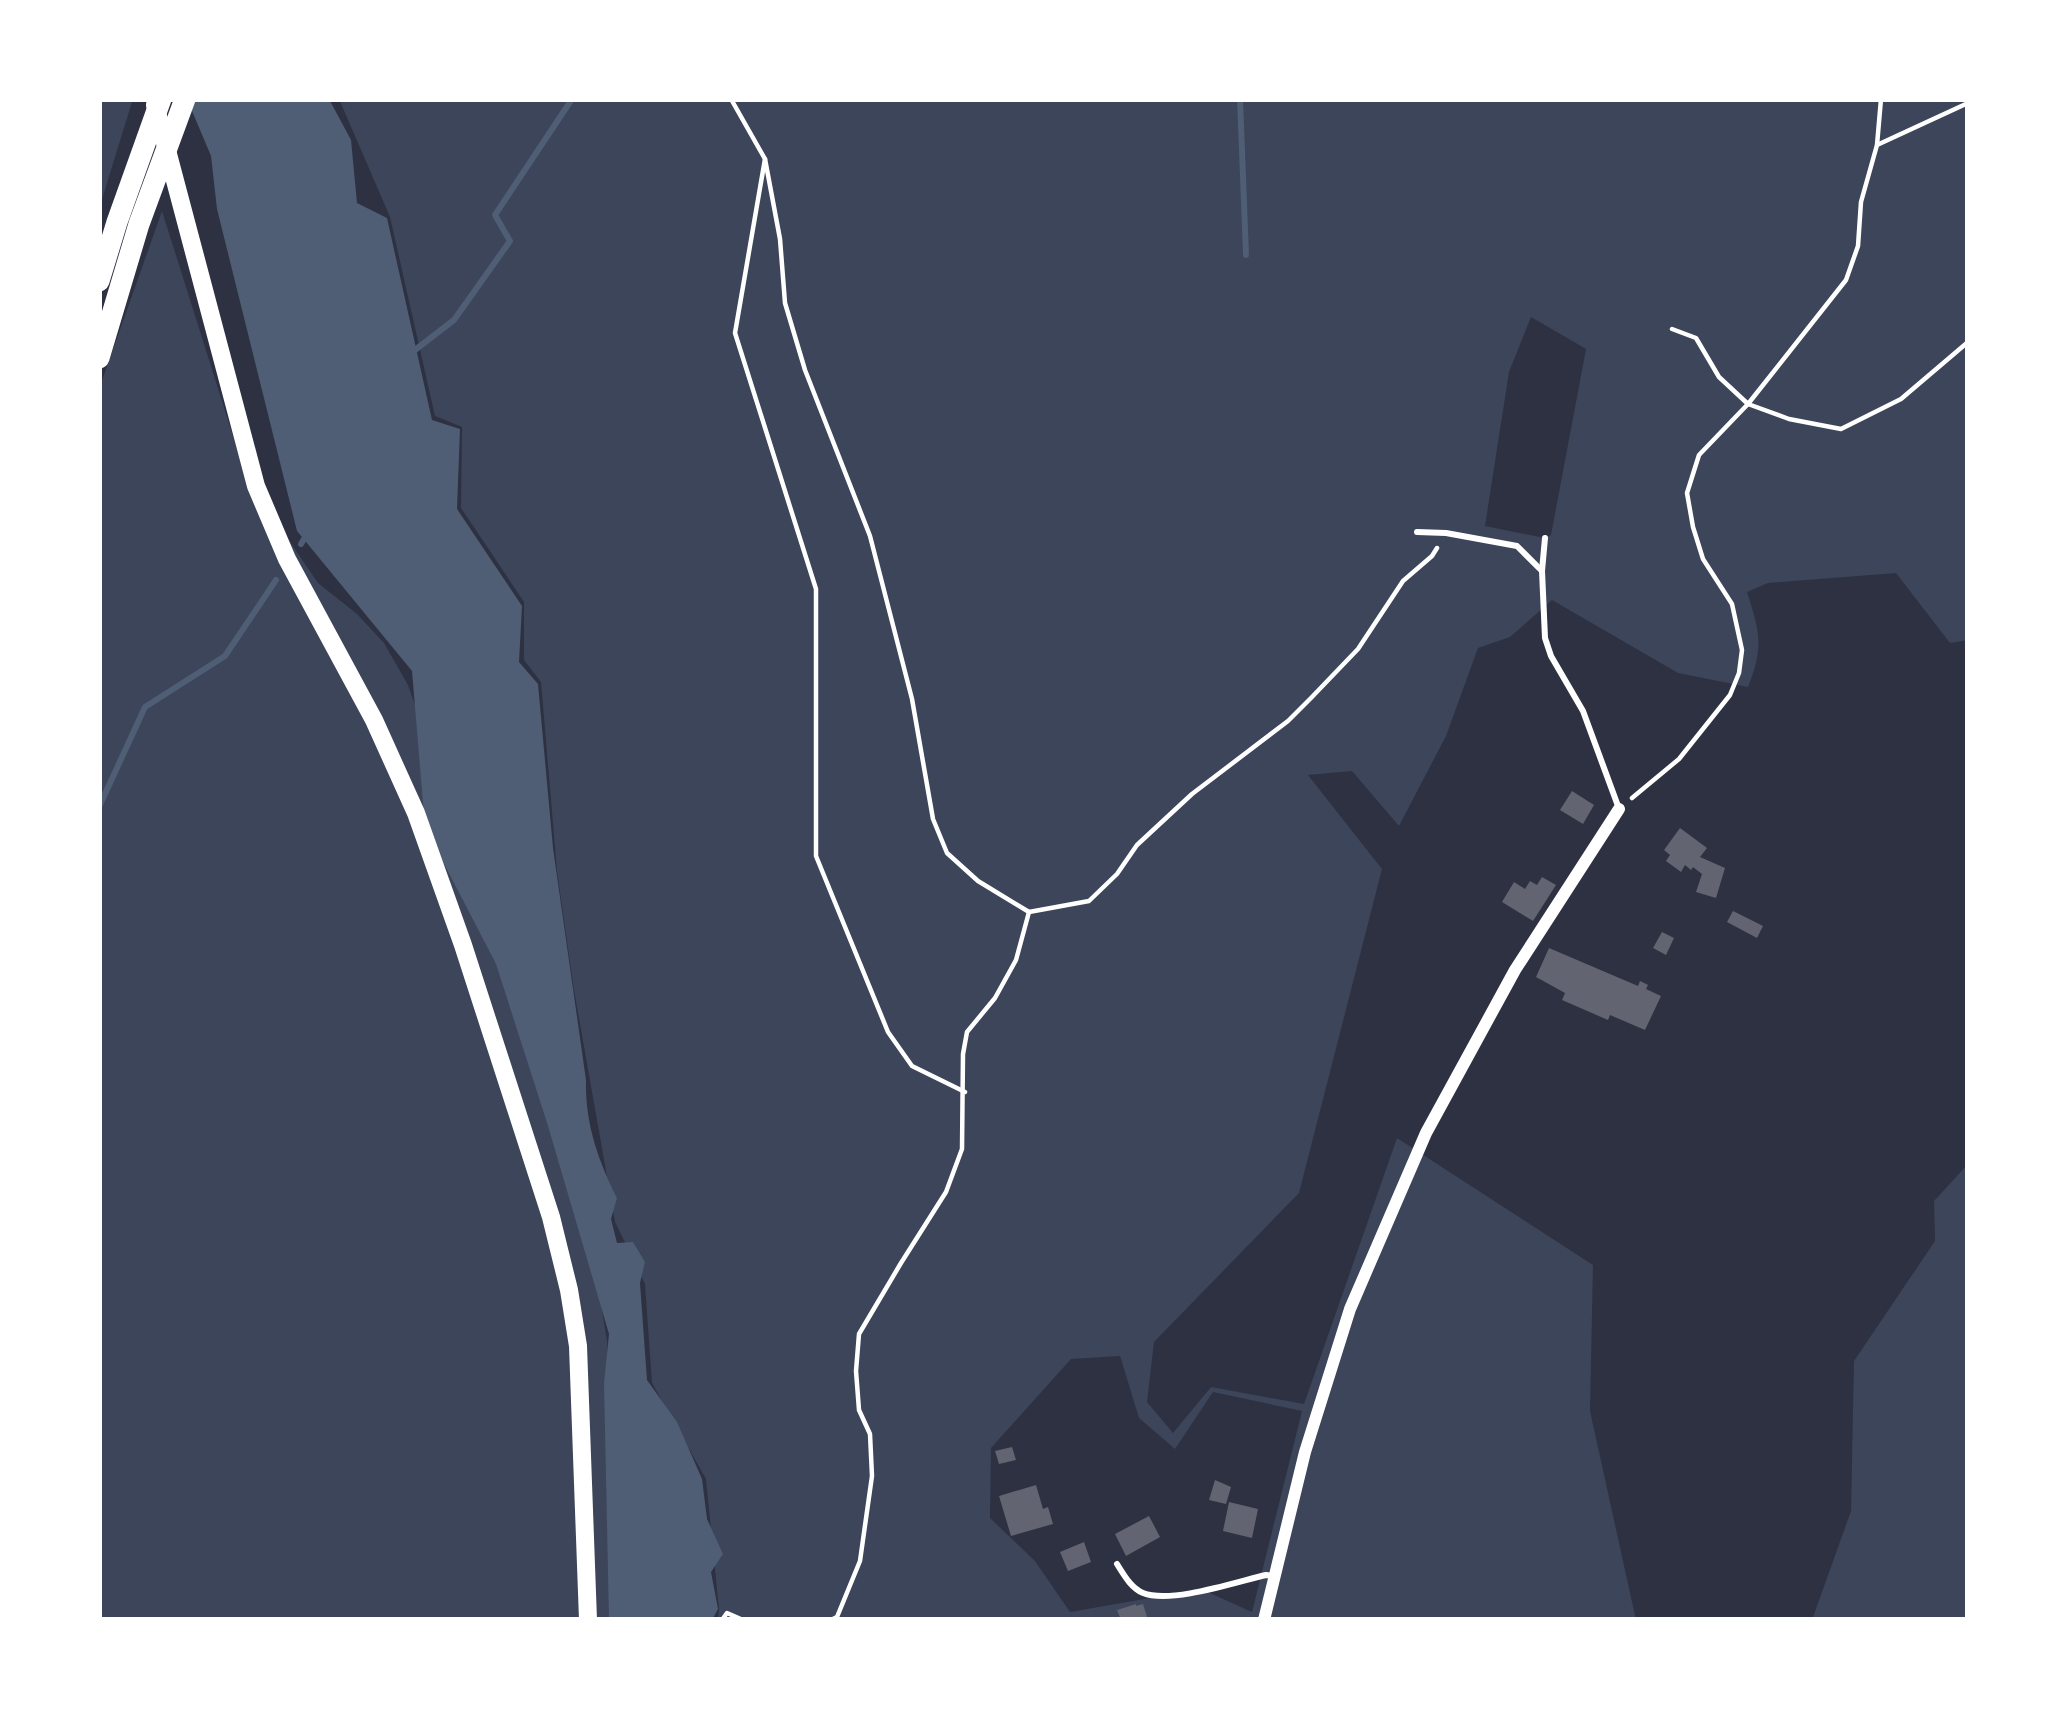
<svg xmlns="http://www.w3.org/2000/svg" width="2067" height="1719" font-family="Mulish,sans-serif">
<rect width="100%" height="100%" fill="#2d3142"/>
<g fill="#3c4559" fill-rule="evenodd">
<path d="M99,99H131L132,102L99,209Z"/>
<path d="M339,99H1968V640L1950,643L1896,573L1768,583L1747,592C1760,632 1764,647 1748,687L1678,673L1552,600L1510,637L1478,648L1446,736L1399,826L1352,771L1308,775L1382,869L1299,1193L1154,1342L1147,1402L1173,1433L1211,1387L1304,1404L1397,1138L1593,1265L1590,1411L1636,1620H718L719,1609L706,1479L652,1383L645,1284L615,1222L574,990L557,871L541,682L524,660V602L461,508L462,427L435,416L390,217ZM1531,317L1586,349L1551,535L1545,538L1485,526L1509,372ZM1120,1356L1139,1418L1175,1449L1213,1392L1302,1411L1252,1612L1201,1589L1070,1612L1035,1561L990,1518L991,1448L1071,1359Z"/>
<path d="M162,211L246,477L318,583L357,614L384,643L408,685L535,1045L595,1267L607,1341L613,1620H99V389Z"/>
<path d="M1968,1164V1620H1812L1851,1511L1854,1361L1935,1241L1934,1201Z"/>
</g>
<path fill="#4f5d75" d="M187,99H329L351,140L357,203L387,218L432,420L460,429L457,509L522,606L519,662L538,684L553,848L586,1080C585,1123 598,1160 617,1198L611,1219L617,1243L633,1242L645,1262L640,1283L647,1380L677,1422L702,1479L707,1519L723,1554L711,1572L718,1609L712,1620H609L604,1383L609,1334L548,1126L496,964L425,827L412,671L297,531L217,209L211,156Z"/>
<g fill="none" stroke-linecap="round" stroke-linejoin="round">
<g stroke="#4f5d75" stroke-width="6">
<path d="M1240,99L1246,255"/>
<path d="M411,353L454,320L510,241L495,215L572,99"/>
<path d="M301,544L304,539"/>
<path d="M99,807L145,707L225,656L276,580"/>
</g>
</g>
<g fill="#626471">
<path d="M1572,791L1594,805L1583,824L1560,810Z"/>
<path d="M1680,828L1707,848L1700,857L1725,868L1716,898L1696,892L1702,874L1693,867L1691,870L1685,865L1681,872L1666,861L1670,855L1664,850Z"/>
<path d="M1542,877L1556,885L1533,921L1502,902L1514,882L1525,889L1530,881L1537,885Z"/>
<path d="M1733,911L1763,926L1757,938L1727,922Z"/>
<path d="M1662,932L1674,938L1666,955L1653,948Z"/>
<path d="M1549,948L1638,986L1640,981L1648,985L1646,989L1661,996L1645,1030L1610,1015L1608,1020L1562,1000L1565,993L1536,977Z"/>
<path d="M1012,1447L1016,1460L999,1464L995,1451Z"/>
<path d="M1215,1480L1231,1487L1226,1504L1209,1500Z"/>
<path d="M1036,1485L1043,1509L1048,1507L1053,1524L1011,1536L999,1496Z"/>
<path d="M1229,1502L1258,1509L1252,1538L1223,1531Z"/>
<path d="M1149,1516L1160,1537L1126,1556L1115,1534Z"/>
<path d="M1084,1542L1091,1562L1068,1571L1060,1552Z"/>
<path d="M1136,1604V1606L1143,1604L1148,1620H1121L1117,1610Z"/>
</g>
<g fill="none" stroke-linecap="round" stroke-linejoin="round">
<g stroke="#fff" stroke-width="4.5">
<path d="M731,99L765,159L735,333L816,589V856L888,1032L912,1066L965,1092"/>
<path d="M1877,145L1968,103"/>
<path d="M765,159L780,239L785,303L805,370L870,536L912,699L933,819L947,853L978,881L1029,912L1089,901L1117,874L1137,845L1192,794L1288,721L1311,698L1358,649L1403,581L1432,556L1437,548"/>
<path d="M1672,329L1696,338L1719,377L1748,404L1789,419L1841,429L1901,399L1968,342"/>
<path d="M1632,798L1679,759L1730,695L1739,673L1742,650L1732,604L1703,559L1693,527L1687,493L1699,455L1748,404L1846,280L1858,246L1861,202L1877,145L1881,99"/>
<path d="M722,1620L727,1613L743,1620"/>
<path d="M756,1620H763"/>
<path d="M831,1620L837,1617L860,1561L872,1476L870,1434L859,1410L856,1371L859,1334L901,1263L946,1192L962,1149L963,1054L967,1032L995,998L1016,960L1029,912"/>
</g>
<g stroke="#fff" stroke-width="6">
<path d="M1417,532L1446,533L1517,546L1542,571L1545,638L1551,656L1583,711L1618,806"/>
<path d="M1542,571L1545,538"/>
<path d="M1117,1564C1124,1575 1131,1588 1143,1593C1171,1604 1236,1582 1266,1575L1275,1576"/>
</g>
<path stroke="#fff" stroke-width="12" d="M1264,1620L1305,1452L1350,1309L1426,1133L1515,970L1619,809"/>
<path stroke="#fff" stroke-width="18" d="M155,105L256,486L287,559L374,720L416,813L463,945L551,1217L569,1290L578,1346L588,1620"/>
<g stroke="#fff" stroke-width="21">
<path d="M99,281L117,222L161,99"/>
<path d="M99,358L139,224L185,99"/>
</g>
</g>
<rect width="2067" height="1719" fill="none" stroke="#ffffff" stroke-width="204"/>
</svg>
